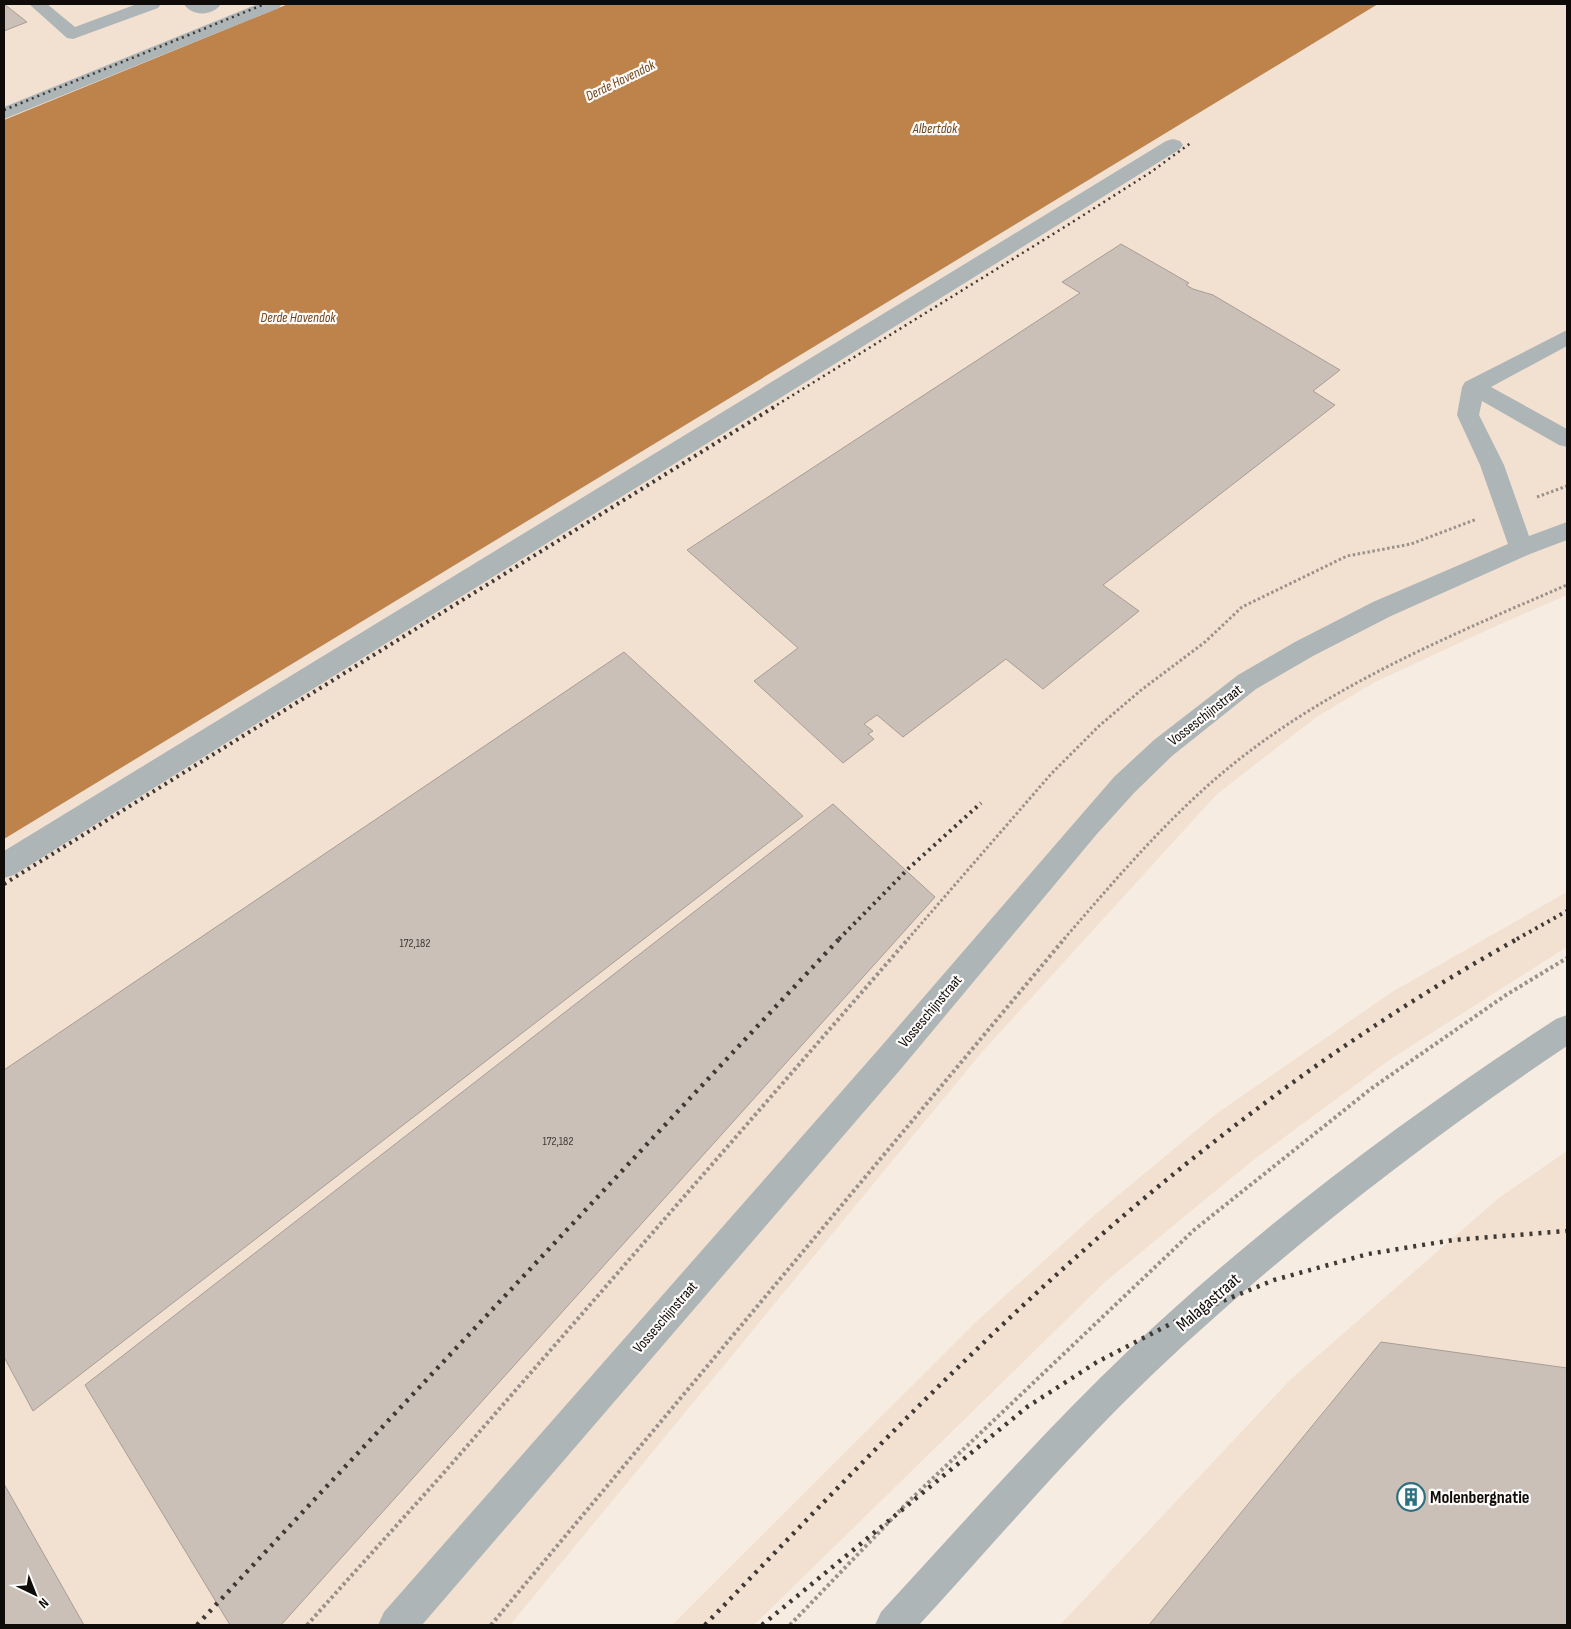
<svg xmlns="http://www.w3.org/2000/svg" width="1571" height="1629" font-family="'Sofia Sans Condensed',sans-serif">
<rect width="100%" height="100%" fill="#f7ece2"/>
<g fill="#f2e0d1">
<path d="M4,4H288L4,120Z"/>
<path d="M1378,4H1567V595L1498,625L1375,682L1318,716L1217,794L982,1052L510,1625H4V839Z"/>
<path d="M1567,892V947L1392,1058L1252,1161L1106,1281L754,1625H672L978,1320L1098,1212L1216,1114L1392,992Z"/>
<path d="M1567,1151V1625H1060L1291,1379L1500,1197Z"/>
</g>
<path fill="#be834b" d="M288,4H1378L4,839V120Z"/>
<g fill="#cbc0b7" stroke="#a89d94">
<path d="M4,4L27,22L4,31Z"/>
<path d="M1121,244L1189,283L1186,285L1193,289L1213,295L1340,370L1313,391L1335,405L1103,585L1139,611L1043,689L1006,659L903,737L877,715L864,724L873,731L868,734L874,739L843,763L754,681L798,648L687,550L1080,293L1062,282Z"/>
<path d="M624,652L803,816L33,1411L4,1357V1070Z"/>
<path d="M833,804L935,897L281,1625H230L85,1385Z"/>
<path d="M1381,1342L1567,1368V1625H1149Z"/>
<path d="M4,1484L84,1625H4Z"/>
</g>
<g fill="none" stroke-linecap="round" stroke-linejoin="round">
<g stroke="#9a928a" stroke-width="3" stroke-dasharray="2.5 2.5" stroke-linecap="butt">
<path d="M1537,497L1567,486"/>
<path d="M908,939L1051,774L1099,726L1140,691L1205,642L1242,607L1347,556L1411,544L1477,519"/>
<path d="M1064,939C1117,878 1169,816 1232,765C1331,685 1451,635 1567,585"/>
</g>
<g stroke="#9a928a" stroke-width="4" stroke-dasharray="3 3" stroke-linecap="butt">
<path d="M307,1625L441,1476L909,938"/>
<path d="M491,1625L1065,938"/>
<path d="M790,1625L909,1501L1194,1230L1372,1088L1506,995L1567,958"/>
</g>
<g fill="#aeb5b7" fill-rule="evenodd">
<path d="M29,4H47L75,27L137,4H161L158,8L73,39L67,38Z"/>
<path d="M184,4H221C212,17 191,16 184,4Z"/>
<path d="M258,4H282L279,8L4,119V107Z"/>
<path d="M1173,139L1180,141L1183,145L1180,149L14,875L4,878V851L1166,141Z"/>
<path d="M1567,330V346L1491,387L1567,429V447L1559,445L1482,401L1479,415L1504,465L1529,536L1567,522V540L1530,554L1391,616L1313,656L1256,689L1172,756L1134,793L1096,835L900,1070L422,1625H378L384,1612L878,1050L1114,777L1154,740L1238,675L1295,642L1373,602L1508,544L1480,465L1457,415L1462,387L1465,382Z"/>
<path d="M1567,1015V1046C1421,1144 1283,1251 1155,1372C1072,1451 997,1540 919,1625H875L881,1612C963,1523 1043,1432 1130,1349C1261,1225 1406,1117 1556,1019Z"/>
</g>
<g stroke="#3e3934" stroke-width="2.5" stroke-dasharray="2 4" stroke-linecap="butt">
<path d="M4,110L265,4"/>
<path d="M772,408L1071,223L1151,172L1192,142"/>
</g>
<g stroke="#3e3934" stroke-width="4" stroke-dasharray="2.5 4.5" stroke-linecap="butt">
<path d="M4,884L774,407"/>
<path d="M839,939L909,868L981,803"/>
<path d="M1517,939L1567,911"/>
</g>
<g stroke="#3e3934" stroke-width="4.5" stroke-dasharray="3 6" stroke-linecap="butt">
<path d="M197,1625L840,938"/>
<path d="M705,1625C826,1500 945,1374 1075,1258C1211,1137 1359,1027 1519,938"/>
<path d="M762,1625L1027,1407L1097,1362L1184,1317L1274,1280L1368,1254L1453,1240L1567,1231"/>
</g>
</g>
<defs>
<symbol id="building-ring" viewBox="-11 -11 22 22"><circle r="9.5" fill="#fdfbf9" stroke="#2d7081" stroke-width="1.5"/><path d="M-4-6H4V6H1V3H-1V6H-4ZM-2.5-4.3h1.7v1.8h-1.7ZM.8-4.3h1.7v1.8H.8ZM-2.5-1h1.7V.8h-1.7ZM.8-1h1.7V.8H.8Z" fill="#2d7081"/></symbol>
</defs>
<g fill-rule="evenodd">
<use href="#building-ring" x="1395" y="1481" width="32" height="32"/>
</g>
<g text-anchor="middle" stroke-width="4.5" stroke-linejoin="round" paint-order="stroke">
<g font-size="12" fill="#3e3834">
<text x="415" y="947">172,182</text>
<text x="558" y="1145">172,182</text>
</g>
<g font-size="14" font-style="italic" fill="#6f451c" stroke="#fdfbf9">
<text transform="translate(620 80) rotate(-26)" y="5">Derde Havendok</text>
<text x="935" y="133">Albertdok</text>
<text x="298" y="322">Derde Havendok</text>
</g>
<g font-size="15" fill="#0f0b08" stroke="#fdfbf9">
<text transform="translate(1205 715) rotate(-38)" y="5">Vosseschijnstraat</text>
<text transform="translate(930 1011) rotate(-50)" y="5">Vosseschijnstraat</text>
<text transform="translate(665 1317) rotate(-49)" y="5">Vosseschijnstraat</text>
</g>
<g font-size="18" fill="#0f0b08" stroke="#fdfbf9">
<text transform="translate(1208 1302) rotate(-41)" y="6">Malagastraat</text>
</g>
<g font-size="18" font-weight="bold" fill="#0f0b08" stroke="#fdfbf9" text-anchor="start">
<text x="1430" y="1503">Molenbergnatie</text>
</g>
</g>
<rect width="1571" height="1629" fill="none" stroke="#0f0b08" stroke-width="10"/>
<g transform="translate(35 1594) rotate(137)" stroke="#fdfbf9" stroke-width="4" paint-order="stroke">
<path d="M0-4L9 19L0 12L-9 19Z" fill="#0f0b08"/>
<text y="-8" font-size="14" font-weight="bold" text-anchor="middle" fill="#0f0b08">N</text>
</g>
</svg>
